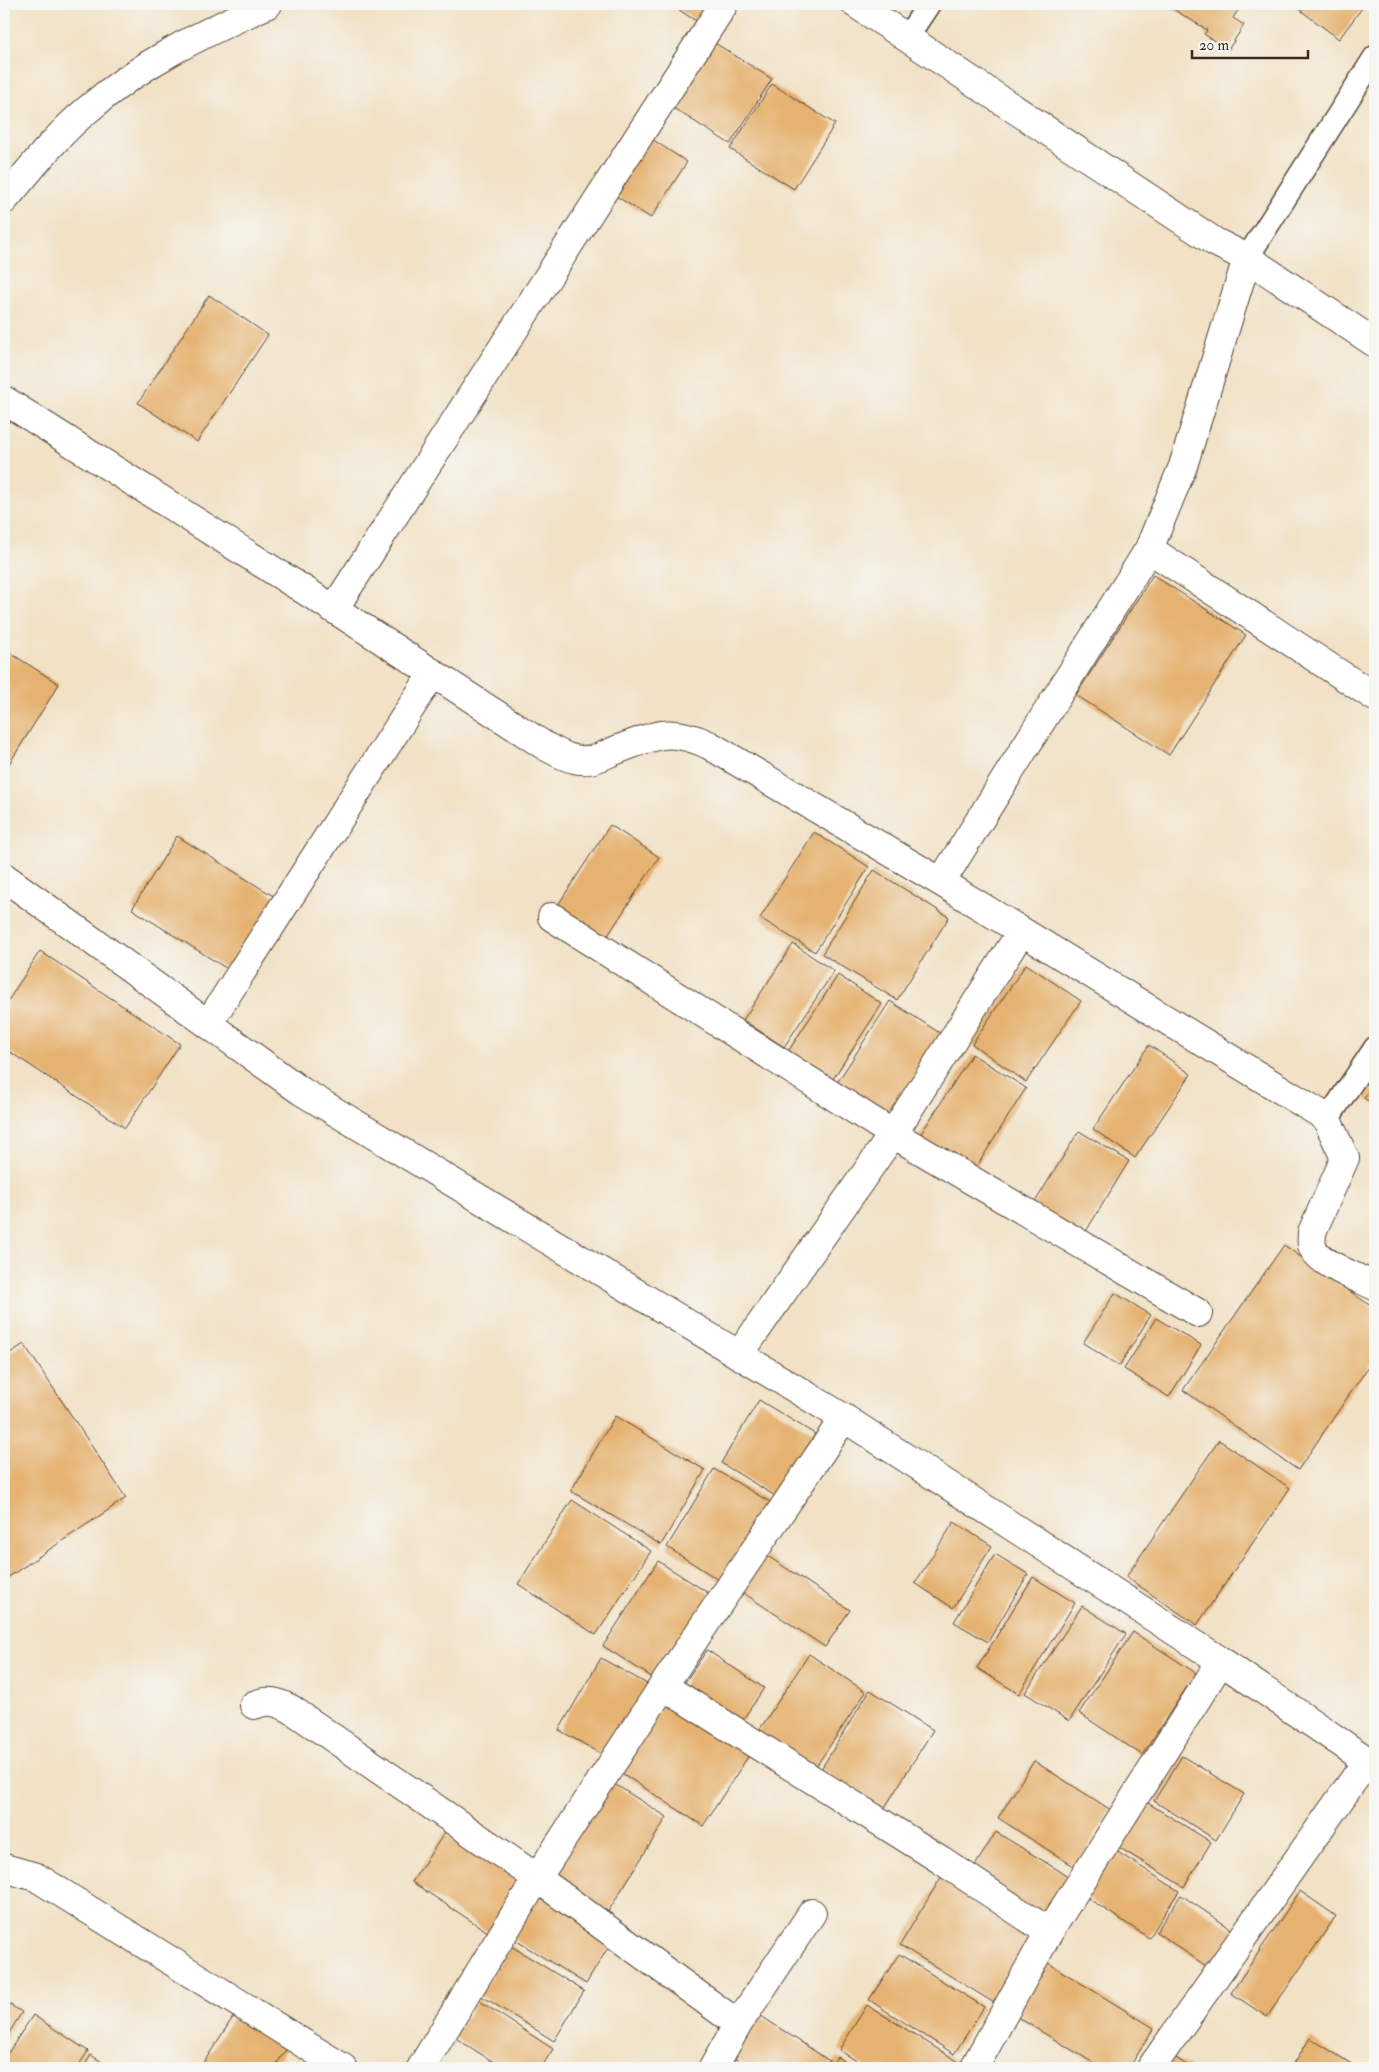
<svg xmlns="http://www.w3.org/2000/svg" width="1379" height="2072" font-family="'IM FELL Double Pica',serif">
<rect width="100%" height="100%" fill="#f6f6f2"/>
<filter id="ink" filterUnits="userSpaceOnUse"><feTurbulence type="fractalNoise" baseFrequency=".02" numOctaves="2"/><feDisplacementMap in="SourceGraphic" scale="10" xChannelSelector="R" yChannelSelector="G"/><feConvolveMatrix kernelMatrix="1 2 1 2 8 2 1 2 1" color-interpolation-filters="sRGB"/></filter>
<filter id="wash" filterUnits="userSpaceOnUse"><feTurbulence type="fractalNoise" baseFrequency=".0096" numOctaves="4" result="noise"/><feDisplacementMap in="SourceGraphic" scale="20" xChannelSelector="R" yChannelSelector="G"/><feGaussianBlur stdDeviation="1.12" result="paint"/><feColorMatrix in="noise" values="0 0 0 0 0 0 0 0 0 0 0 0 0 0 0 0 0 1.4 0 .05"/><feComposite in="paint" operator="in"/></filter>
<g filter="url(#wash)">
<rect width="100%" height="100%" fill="#f1e1c5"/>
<g id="blocks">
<g fill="#e5b271">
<path d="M670,4H707L696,21Z"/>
<path d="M1172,4H1242L1233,18L1244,25L1228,50L1204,34L1207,30L1170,7Z"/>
<path d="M1292,4H1365L1339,39Z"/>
<path d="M707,38L772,79L730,144L664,102Z"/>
<path d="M772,84L835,124L794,189L730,149Z"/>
<path d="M644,134L687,162L651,218L608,191Z"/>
<path d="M209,295L268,335L197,442L138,403Z"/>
<path d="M1153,575L1246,635L1169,755L1076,695Z"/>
<path d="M4,649L59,684L4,772Z"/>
<path d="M610,825L659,857L605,940L556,908Z"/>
<path d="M814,832L869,867L815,952L760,918Z"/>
<path d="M177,836L275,897L229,970L132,909Z"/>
<path d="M874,870L949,917L897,1000L822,954Z"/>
<path d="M793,944L834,971L784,1047L743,1020Z"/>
<path d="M40,951L180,1044L125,1128L4,1048V1007Z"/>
<path d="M1026,964L1081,1001L1026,1082L972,1044Z"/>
<path d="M838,975L882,1004L829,1085L785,1056Z"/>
<path d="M890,1001L943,1035L885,1123L833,1089Z"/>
<path d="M1149,1045L1191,1074L1135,1158L1093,1129Z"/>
<path d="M972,1054L1026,1088L972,1174L917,1140Z"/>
<path d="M1375,1081V1105L1364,1098Z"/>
<path d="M1079,1131L1129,1161L1080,1241L1030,1210Z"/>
<path d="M1284,1245L1375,1309V1357L1298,1470L1183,1390Z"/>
<path d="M1115,1293L1151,1315L1119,1366L1083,1343Z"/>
<path d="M1156,1318L1201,1345L1169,1397L1124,1369Z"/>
<path d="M24,1344L126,1498L4,1580V1357Z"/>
<path d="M759,1400L815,1434L777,1497L721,1463Z"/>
<path d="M615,1416L705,1470L661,1545L571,1491Z"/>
<path d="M1219,1440L1290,1488L1197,1625L1126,1577Z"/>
<path d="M714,1469L770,1502L722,1582L667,1547Z"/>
<path d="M572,1500L651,1551L596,1635L518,1584Z"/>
<path d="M954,1522L992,1546L953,1608L915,1583Z"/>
<path d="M995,1554L1028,1574L988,1642L954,1622Z"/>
<path d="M766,1555L850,1610L825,1647L742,1592Z"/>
<path d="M658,1561L716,1598L661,1683L603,1646Z"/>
<path d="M1033,1577L1075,1603L1019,1694L977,1668Z"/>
<path d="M1082,1606L1126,1634L1069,1721L1025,1693Z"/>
<path d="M1133,1632L1196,1673L1142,1755L1079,1713Z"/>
<path d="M707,1650L764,1688L738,1727L681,1688Z"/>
<path d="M809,1654L866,1692L813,1771L756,1735Z"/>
<path d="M601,1658L649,1685L607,1757L559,1730Z"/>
<path d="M870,1690L933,1730L884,1809L821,1769Z"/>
<path d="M665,1701L749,1755L703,1826L620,1772Z"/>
<path d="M1182,1756L1244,1794L1216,1840L1154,1801Z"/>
<path d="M1034,1761L1111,1810L1075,1867L998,1818Z"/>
<path d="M608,1780L667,1817L604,1918L545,1881Z"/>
<path d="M1143,1800L1211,1842L1184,1887L1115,1845Z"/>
<path d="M445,1832L530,1889L497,1938L412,1882Z"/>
<path d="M996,1832L1076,1881L1052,1921L971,1872Z"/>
<path d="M1113,1849L1179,1891L1149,1938L1083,1895Z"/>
<path d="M943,1874L1039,1933L996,2004L900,1945Z"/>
<path d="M541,1890L615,1936L586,1984L512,1938Z"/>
<path d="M1300,1891L1336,1916L1267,2017L1231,1993Z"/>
<path d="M1181,1895L1240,1935L1215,1972L1156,1932Z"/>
<path d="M511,1946L584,1991L554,2041L480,1995Z"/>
<path d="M899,1954L984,2007L954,2054L869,2000Z"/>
<path d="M1045,1961L1154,2028L1129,2068H1102L1012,2014Z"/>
<path d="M478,2000L553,2049L541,2068H503L454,2037Z"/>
<path d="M4,2001L22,2012L4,2041Z"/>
<path d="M867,2005L959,2062L956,2068H868L839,2050Z"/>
<path d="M239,2008L291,2042L274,2068H200Z"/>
<path d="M755,2012L831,2062L827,2068H750L728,2054Z"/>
<path d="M33,2015L88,2051L77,2068H4V2059Z"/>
<path d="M1310,2038L1358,2068H1291Z"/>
<path d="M1170,2054L1191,2068H1160Z"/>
<path d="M91,2055L111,2068H83Z"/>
<path d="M837,2057L854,2068H830Z"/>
</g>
</g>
</g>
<g filter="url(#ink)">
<use href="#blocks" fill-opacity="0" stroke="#564537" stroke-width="1"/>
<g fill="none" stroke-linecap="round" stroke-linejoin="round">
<defs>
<g id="service">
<path d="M907,37L929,4"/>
<path d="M1247,258L1375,57"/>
<path d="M1327,1120L1375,1048"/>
</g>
<g id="minor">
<path d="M856,4L1215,242L1247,258L1375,343"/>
<path d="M4,200C30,170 55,137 86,111C142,62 202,34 268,4"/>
<path d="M4,400L334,609L545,746C558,753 573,762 588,760C596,760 606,754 614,751C653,736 668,726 709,745L941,882L1319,1113L1327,1120L1345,1158L1312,1232C1312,1236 1311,1241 1312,1245C1315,1262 1360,1279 1375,1286"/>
<path d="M1149,549L1375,697"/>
<path d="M334,609L724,4"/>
<path d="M941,882L1149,549L1183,466L1247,258"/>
<path d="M552,917L893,1134L1198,1313"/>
<path d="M208,1024L433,673"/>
<path d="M739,1355L893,1134L1021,932"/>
<path d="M663,1686L941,1860L1049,1932"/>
<path d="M254,1705C269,1699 277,1702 291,1709L537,1878L738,2024"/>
<path d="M4,1868L36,1877L343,2068"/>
<path d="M421,2068L537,1878L663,1686L844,1418"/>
<path d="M713,2068L738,2024L812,1913"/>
<path d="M974,2068L1049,1932L1221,1661"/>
<path d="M1151,2068L1367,1761"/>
</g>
<path id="tertiary" d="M4,877L301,1091L844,1418L1221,1661L1375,1766"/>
</defs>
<use href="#service" stroke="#564537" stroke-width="25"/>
<use href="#minor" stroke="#564537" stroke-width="30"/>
<use href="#tertiary" stroke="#564537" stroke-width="30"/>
<use href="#service" stroke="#fff" stroke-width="22"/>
<use href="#minor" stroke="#fff" stroke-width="28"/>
<use href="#tertiary" stroke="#fff" stroke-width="28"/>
</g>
</g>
<rect width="1379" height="2072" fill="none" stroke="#f6f6f2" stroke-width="20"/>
<path d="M1192 50v8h116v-8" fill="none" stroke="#3b2a1e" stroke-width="2.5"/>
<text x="1199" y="50" font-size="15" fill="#3b2a1e" stroke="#f6f6f2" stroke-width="4" paint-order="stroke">20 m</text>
</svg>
